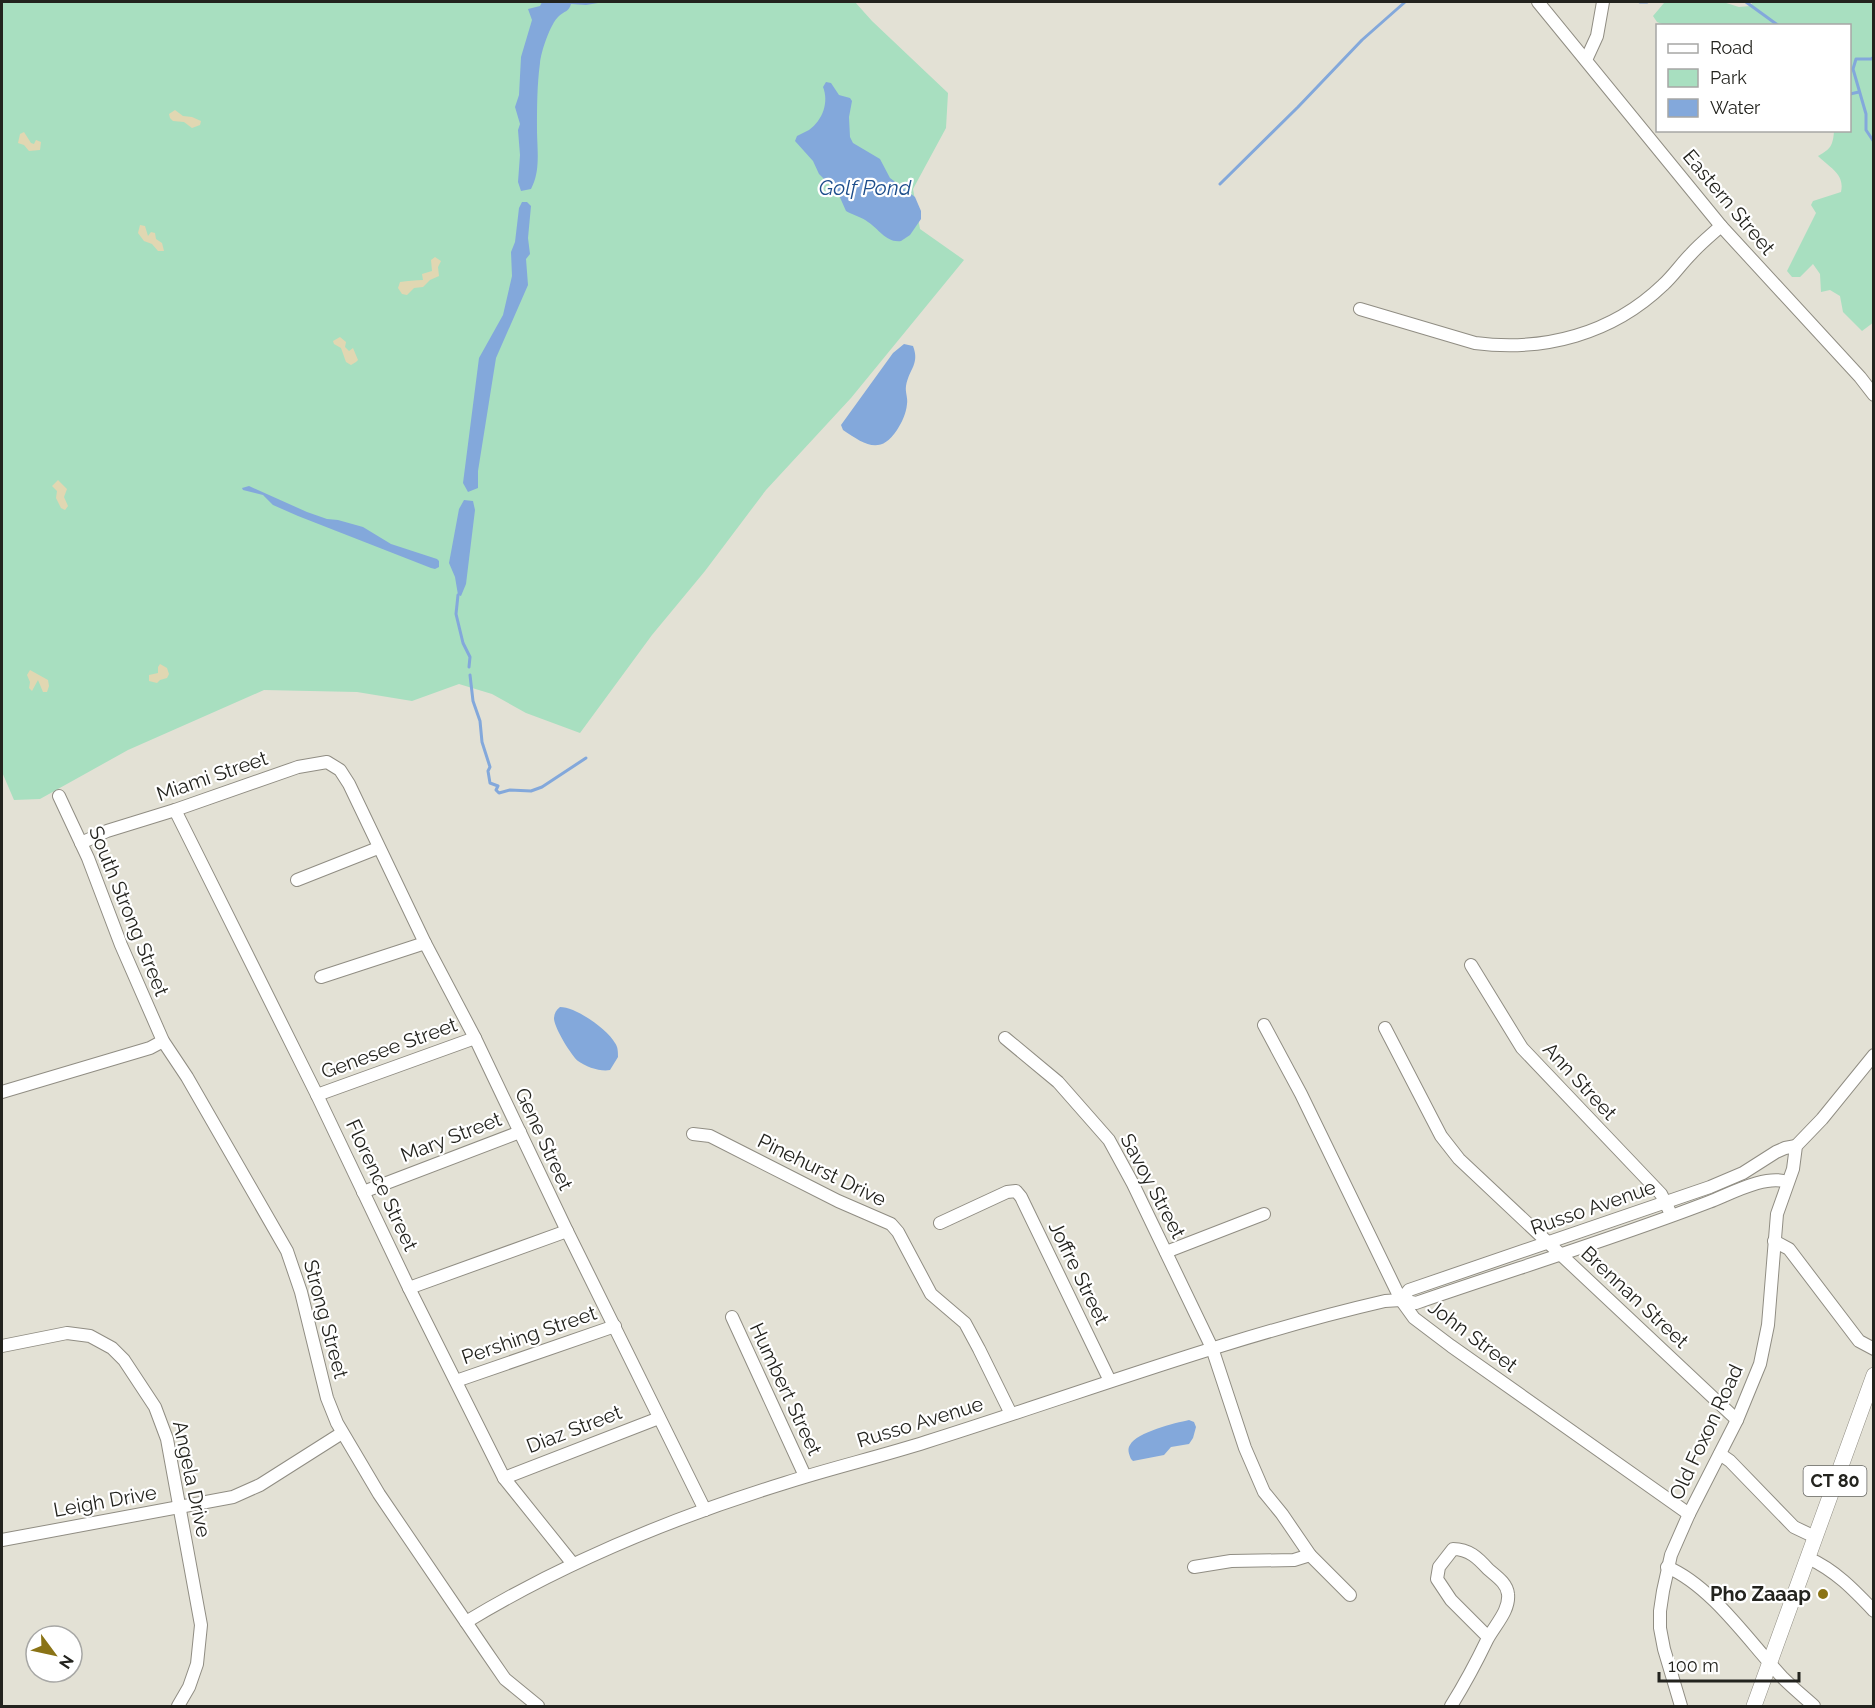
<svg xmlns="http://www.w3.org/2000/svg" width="1875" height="1708" font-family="Raleway,sans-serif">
<rect width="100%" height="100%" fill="#e3e1d5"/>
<g fill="#a8dfc0">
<path d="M2,2H855L872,21L948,93L946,128L913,189L920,229L964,260L851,398L766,490L705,571L652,635L580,733L526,713L492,694L459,684L412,701L357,692L264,690L128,750L40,799L14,800L2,772Z"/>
<path d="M1672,2H1723L1739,7L1750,6L1753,2H1873L1874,322L1862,331L1843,312L1840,296L1830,290L1821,292L1820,274L1813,264L1800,277H1792L1787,271L1816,213L1811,205L1813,201L1841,192C1845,174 1830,168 1818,156C1831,149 1833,145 1834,131L1850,130V26H1667L1657,22L1653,16L1664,3Z"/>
</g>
<g fill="#e1d7b2">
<path d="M175,110L183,116L192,117L201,121L200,125L192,128L184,122L173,121L170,118L169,114Z"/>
<path d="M24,132L31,143L34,144L36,140L41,142L40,150L29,151L24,145L18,143L20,134Z"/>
<path d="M140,225L145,226L148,236L151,232L155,233L156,239L162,243L164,251H158L152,244L144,241L138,233Z"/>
<path d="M435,257L441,261L438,267L439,276L430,280L423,287L414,288L407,295L402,294L398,288L400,282C408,281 415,280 423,280L422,274L432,271L431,260Z"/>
<path d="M340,337L346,342L345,347L349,351L353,348L358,360L356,362L351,365L346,362L341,348L334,344L333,341Z"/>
<path d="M58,480L67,489L64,497L68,506L65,510L61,508L56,498L57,491L52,486Z"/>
<path d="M160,664L167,668L169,674L167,678L160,680L157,683L149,681V675L158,673V667Z"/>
<path d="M30,670L48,680L49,686L47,692H43L38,680L32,691L29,688L30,682L27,675Z"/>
</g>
<g fill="#83a8db">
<path d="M542,2H604L586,5L571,4C569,12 564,11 559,16C550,24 541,52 540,63C537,85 537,108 537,129C537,149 541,171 531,189L521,191L518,182L520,155L518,130L520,124L515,107L519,95L521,57L532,20L528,9L540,6Z"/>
<path d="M826,82L831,83L839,95L850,98L852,101L849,117L850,137L853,143L880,159L890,178L915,197L921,211V219L910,235L901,241C886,243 879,229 868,222C862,217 853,215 846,211L838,193L819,174L813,161L795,141L797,136C801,134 805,132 809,130C823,120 829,102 823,87Z"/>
<path d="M522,202H527L531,206L528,238L530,254L526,259L528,285L496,358L478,471V488L468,492L463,483L479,358L503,315L512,276L511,252L515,242L519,208Z"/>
<path d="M904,344L913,346C920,364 909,369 906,386C905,392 908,398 907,404C906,414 902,422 897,430C880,456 864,444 843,430L841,425L893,353Z"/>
<path d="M249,486L307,512L327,519L338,520L363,527L391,544L437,559L439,561V567L435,569L431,568L298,516L273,505L263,495L243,490L242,488Z"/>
<path d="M464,500L473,501L475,510L466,584L461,596L458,595L455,577L449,563L459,509Z"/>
<path d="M560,1007C576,1007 607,1029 615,1043C618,1047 618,1052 618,1057L610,1070C601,1072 586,1067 578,1061C571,1055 555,1029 554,1019C554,1014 556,1010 560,1007Z"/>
<path d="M1189,1420L1194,1422L1196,1427L1193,1438L1189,1444L1171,1447L1164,1455L1133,1461L1131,1459C1129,1454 1127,1449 1130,1445C1137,1432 1175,1423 1189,1420Z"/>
</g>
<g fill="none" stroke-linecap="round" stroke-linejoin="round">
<g stroke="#83a8db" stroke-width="3">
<path d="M1640,2H1647"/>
<path d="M1746,2L1779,26"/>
<path d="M1874,57L1871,59H1856L1853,69L1866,114V130L1874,142"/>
<path d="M1850,94L1859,92"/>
<path d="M1220,184L1298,107L1362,40L1405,2"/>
<path d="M458,595L456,614L463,643L470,657L469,667"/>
<path d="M470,675L473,701L480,721L482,742L490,767L488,771L490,783L498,786L496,790L499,793L510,790L531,791L542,787L586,758"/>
</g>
<defs>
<g id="minor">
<path d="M1538,2L1721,226L1860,377L1874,395"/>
<path d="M1586,60L1597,36L1603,2"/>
<path d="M1360,309L1475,343C1544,352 1612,334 1663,285C1673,276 1681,264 1691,254C1700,244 1711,235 1721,226"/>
<path d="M59,796L88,858L121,945L163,1041L187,1077L287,1251L301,1292L327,1398L337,1423L379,1494L485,1650L505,1679L538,1706"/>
<path d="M175,810L317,1095L409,1288L504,1478L573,1564"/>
<path d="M81,843L107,831L175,810L298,767L327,762L340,770L349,784L425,943L475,1038L567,1231L705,1510"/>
<path d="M297,880L378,848"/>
<path d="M1471,965L1522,1048L1661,1194L1669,1210"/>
<path d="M321,977L425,943"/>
<path d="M1264,1025L1301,1094L1401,1300L1414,1318L1451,1346L1689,1514"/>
<path d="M1385,1028L1441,1136L1459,1159L1737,1420"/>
<path d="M1005,1038L1058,1082L1109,1140L1133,1184L1212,1348L1245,1448L1264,1492L1282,1514L1310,1555L1350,1595"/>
<path d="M2,1092L150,1048L163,1041"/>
<path d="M317,1095L475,1038"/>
<path d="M693,1134L710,1136L838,1201L891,1224L898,1232L931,1294L965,1323L979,1349L1011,1414"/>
<path d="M363,1192L520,1132"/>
<path d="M940,1223L1007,1192L1016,1191L1021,1197L1110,1381"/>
<path d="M1774,1241L1789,1249L1859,1341L1874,1349"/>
<path d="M1166,1252L1264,1214"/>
<path d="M409,1288L567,1231"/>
<path d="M1401,1300L1409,1290L1710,1187L1743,1173L1776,1152L1785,1148L1796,1146"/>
<path d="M732,1317L805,1476"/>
<path d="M2,1346L67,1333L90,1336L112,1348L124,1360L155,1407L167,1439L201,1625L197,1664L189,1687L178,1706"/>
<path d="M456,1381L615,1326"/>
<path d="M1720,1454L1730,1461L1794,1527L1815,1537"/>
<path d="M504,1478L659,1418"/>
<path d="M2,1540L233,1497L260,1485L342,1433"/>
<path d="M1808,1558C1835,1570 1854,1590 1874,1611"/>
<path d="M1194,1567L1231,1561L1294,1560L1310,1555"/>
<path d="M1667,1567C1712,1586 1750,1643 1783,1678C1793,1688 1804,1697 1814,1706"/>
<path d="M466,1622C565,1562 675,1517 785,1483C831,1468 879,1457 926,1442C1079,1394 1229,1337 1385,1301L1401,1300L1416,1303C1514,1269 1613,1239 1709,1202C1730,1194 1766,1174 1787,1182"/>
<path d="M1451,1706C1464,1685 1476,1663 1487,1640C1494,1626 1510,1611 1508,1594C1507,1583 1496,1576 1488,1569C1478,1558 1469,1549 1453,1549L1439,1567L1437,1579L1451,1600L1488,1637"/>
<path d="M1681,1706L1664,1649L1660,1628V1611L1663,1591L1671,1555L1689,1514L1737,1420L1760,1364L1768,1325L1777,1214L1793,1169L1796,1146L1822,1119L1874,1055"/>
</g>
<path id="major" d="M1754,1706L1874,1375"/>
</defs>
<use href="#minor" stroke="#908d83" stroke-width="14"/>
<use href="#major" stroke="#908d83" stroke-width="16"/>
<use href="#minor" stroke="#fff" stroke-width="12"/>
<use href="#major" stroke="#fff" stroke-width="15"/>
</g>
<circle fill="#8a7316" stroke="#fff" stroke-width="2" cx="1823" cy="1594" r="6"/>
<g text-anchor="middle" stroke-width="4.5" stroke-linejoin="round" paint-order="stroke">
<rect fill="#fff" stroke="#656562" stroke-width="1.5" x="1803.5" y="1466" width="63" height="30" rx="4.5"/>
<g font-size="18" font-weight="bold" fill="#23231e">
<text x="1835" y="1487">CT 80</text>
</g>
<g font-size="20" fill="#23231e" stroke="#fff">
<text transform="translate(1729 202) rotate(50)" y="7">Eastern Street</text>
<text transform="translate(212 776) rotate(-19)" y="7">Miami Street</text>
<text transform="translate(129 911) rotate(68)" y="7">South Strong Street</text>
<text transform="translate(389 1048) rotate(-20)" y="7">Genesee Street</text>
<text transform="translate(1580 1081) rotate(47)" y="7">Ann Street</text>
<text transform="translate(451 1137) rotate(-21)" y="7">Mary Street</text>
<text transform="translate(544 1139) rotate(65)" y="7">Gene Street</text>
<text transform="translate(822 1170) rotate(26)" y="7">Pinehurst Drive</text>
<text transform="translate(382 1185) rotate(65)" y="7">Florence Street</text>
<text transform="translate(1153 1186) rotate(62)" y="7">Savoy Street</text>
<text transform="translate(1593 1207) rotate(-19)" y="7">Russo Avenue</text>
<text transform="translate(1079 1273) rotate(64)" y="7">Joffre Street</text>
<text transform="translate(1635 1297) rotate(43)" y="7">Brennan Street</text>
<text transform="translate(326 1319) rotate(75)" y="7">Strong Street</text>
<text transform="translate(529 1335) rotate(-19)" y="7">Pershing Street</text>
<text transform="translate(1473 1336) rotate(37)" y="7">John Street</text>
<text transform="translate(786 1389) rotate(65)" y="7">Humbert Street</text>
<text transform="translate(920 1422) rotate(-17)" y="7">Russo Avenue</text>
<text transform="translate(574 1429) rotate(-21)" y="7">Diaz Street</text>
<text transform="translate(1706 1432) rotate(-65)" y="7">Old Foxon Road</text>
<text transform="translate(192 1479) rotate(78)" y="7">Angela Drive</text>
<text transform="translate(105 1501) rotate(-10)" y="7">Leigh Drive</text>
</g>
<g font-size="20" font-weight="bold" fill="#23231e" stroke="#fff" text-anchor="end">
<text x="1811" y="1601">Pho Zaaap</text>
</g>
<g font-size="21" font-style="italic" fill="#1c4d8b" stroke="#fff">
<text x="865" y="195">Golf Pond</text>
</g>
</g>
<rect width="1875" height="1708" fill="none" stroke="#23231e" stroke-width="6"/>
<rect x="1656" y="24" width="195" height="108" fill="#ffffff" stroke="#a7a7a5" stroke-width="1.5"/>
<rect x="1668" y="44" width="30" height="9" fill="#ffffff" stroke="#a7a7a5" stroke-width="1.5"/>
<text x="1710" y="54" font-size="18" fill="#23231e">Road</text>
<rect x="1668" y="69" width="30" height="18" fill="#a8dfc0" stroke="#a7a7a5" stroke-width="1.5"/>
<text x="1710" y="84" font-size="18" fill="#23231e">Park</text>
<rect x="1668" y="99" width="30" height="18" fill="#83a8db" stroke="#a7a7a5" stroke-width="1.5"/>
<text x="1710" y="114" font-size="18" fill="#23231e">Water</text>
<g transform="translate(54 1654) rotate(123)"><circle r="28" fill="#ffffff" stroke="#a7a7a5" stroke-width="1.5"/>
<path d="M0-4.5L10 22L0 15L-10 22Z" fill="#8a7316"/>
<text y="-9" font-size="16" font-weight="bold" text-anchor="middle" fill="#23231e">N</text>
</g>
<path d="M1659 1672v9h140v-9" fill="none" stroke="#23231e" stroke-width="3"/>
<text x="1668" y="1672" font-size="18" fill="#23231e" stroke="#ffffff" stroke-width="4.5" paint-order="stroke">100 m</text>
</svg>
